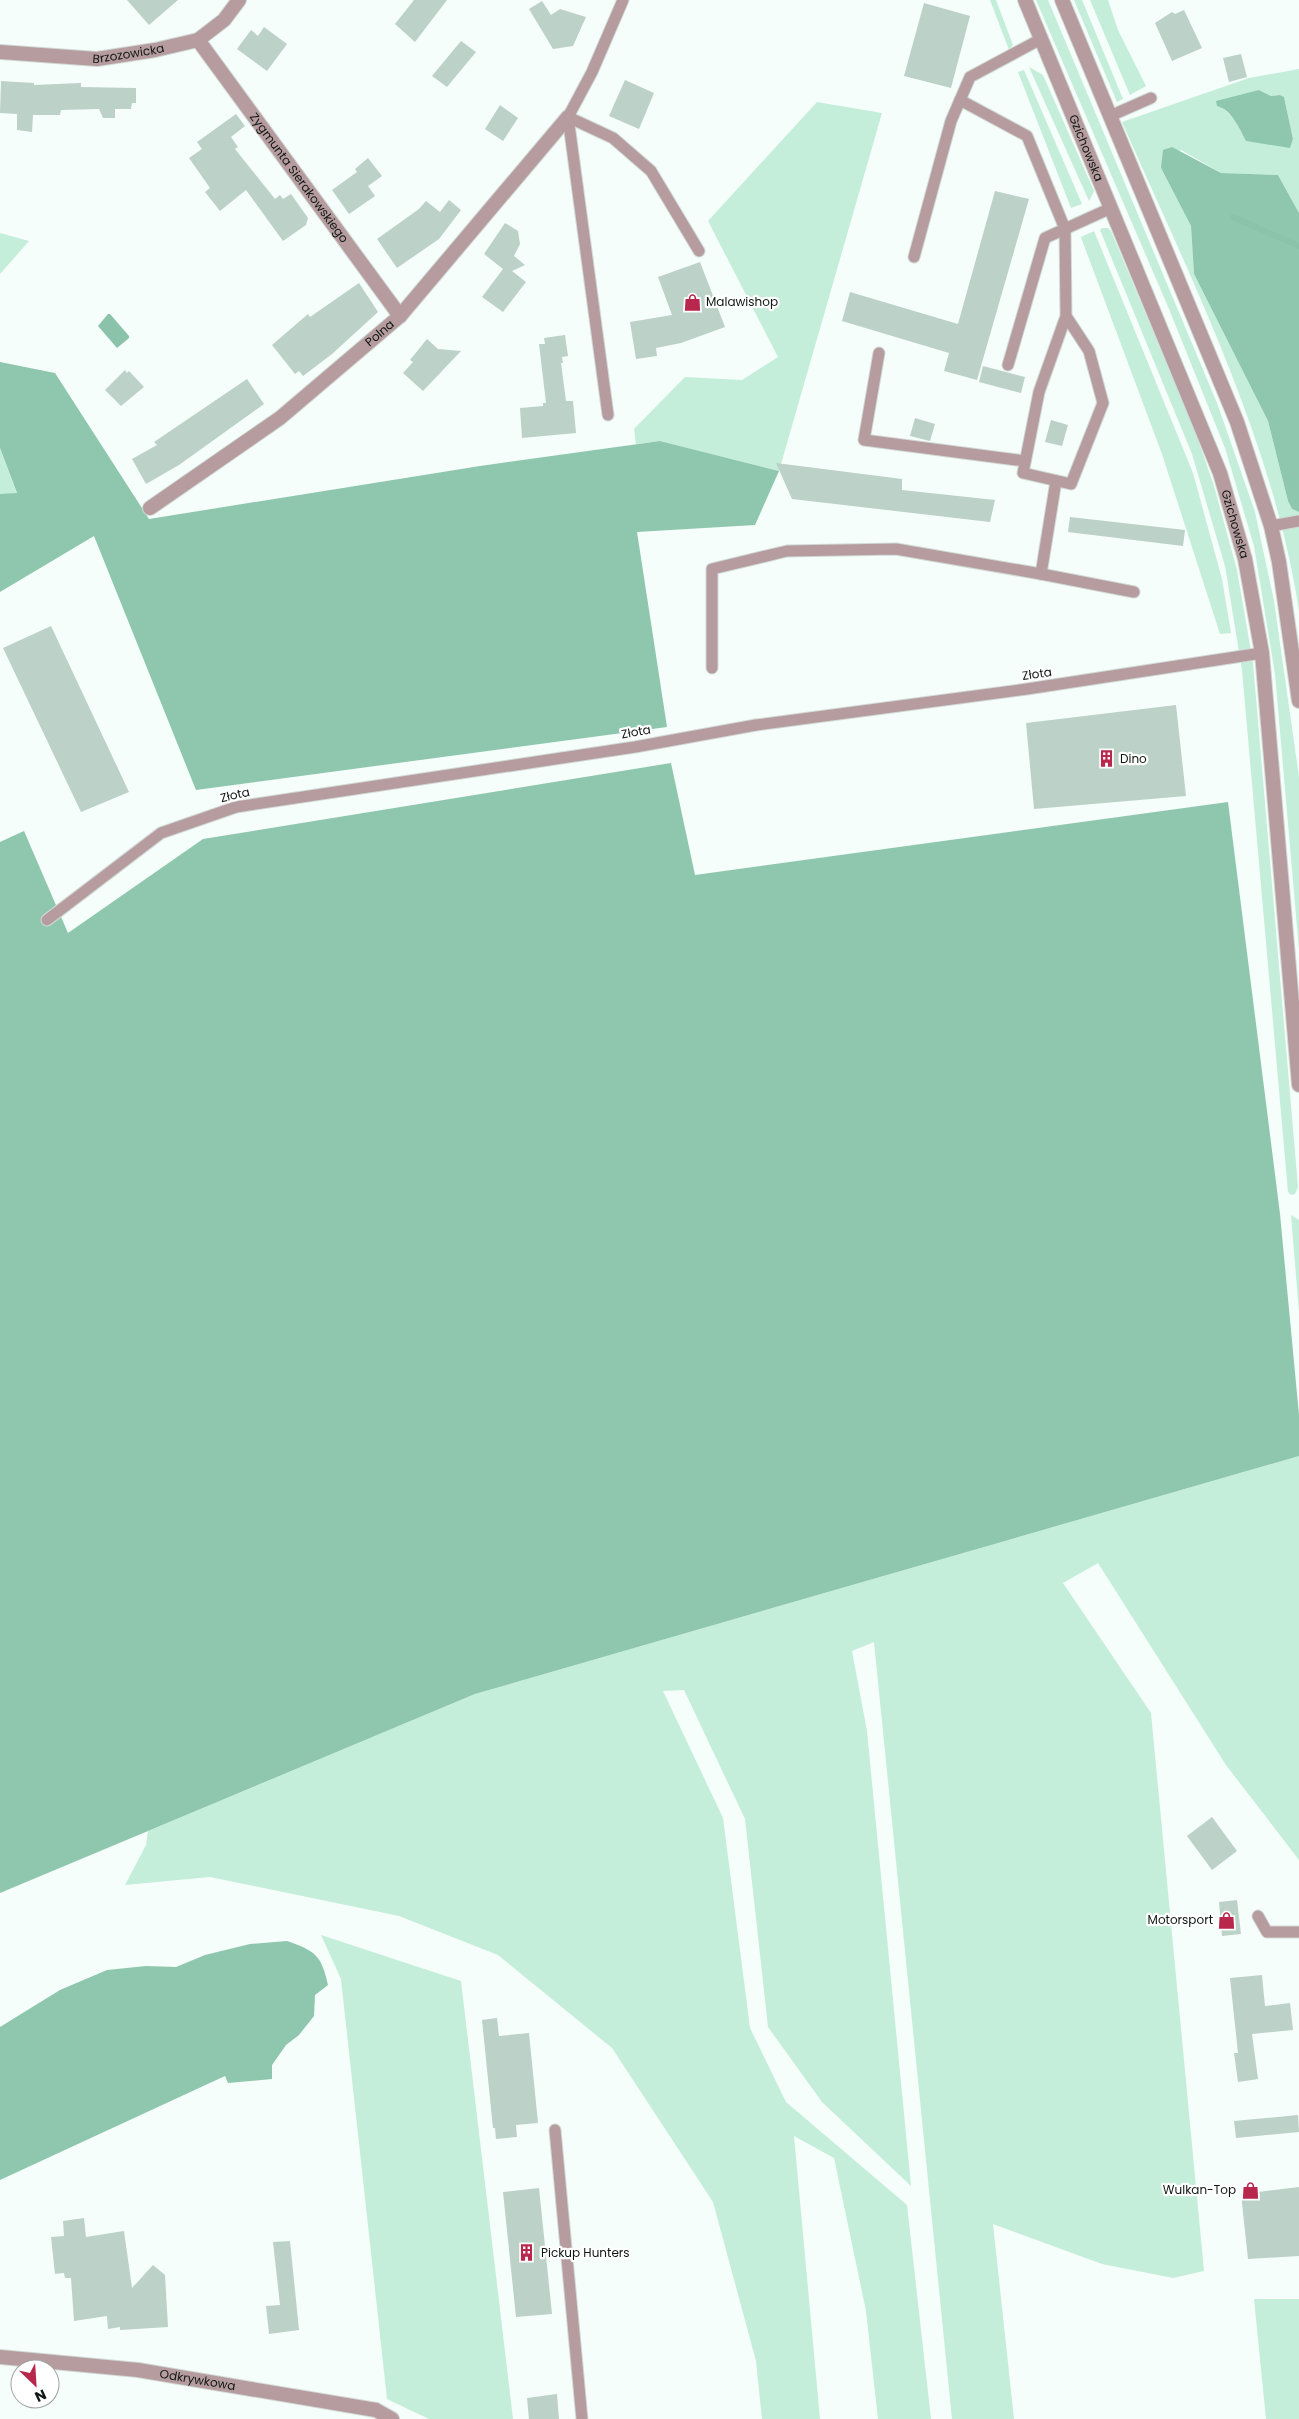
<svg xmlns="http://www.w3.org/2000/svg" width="1299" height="2419" font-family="Poppins,sans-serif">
<rect width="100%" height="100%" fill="#f5fefa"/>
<g fill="#c4eeda" fill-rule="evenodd">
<path d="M990,0H996L1013,45L1009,50Z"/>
<path d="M1036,0H1048L1217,403L1255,512L1274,601L1299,777V950L1275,674L1254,546L1225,448L1169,309Z"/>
<path d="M1074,0H1082L1123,99L1117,102Z"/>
<path d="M1090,0H1108L1118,30L1146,86L1130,95Z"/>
<path d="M1029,67L1043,75L1094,191L1089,201Z"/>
<path d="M1299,69V213L1278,175L1221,173L1181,150L1161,168L1191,226L1194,274L1268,421L1288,501L1292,509L1299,512V611C1274,443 1190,277 1122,122L1249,78ZM1259,90L1271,96L1280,95L1284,97L1293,139L1290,147L1246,141L1235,120L1222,107Z"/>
<path d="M1024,70L1082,204L1071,208L1018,72Z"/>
<path d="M817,102L882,113L779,471L660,441L636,444L634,429L685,377L742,380L778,357L708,221Z"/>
<path d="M1102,228H1108L1111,231L1196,434L1214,486L1237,570L1253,663L1298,1187L1295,1194L1291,1195L1288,1192L1242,670L1225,566L1192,454L1100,230Z"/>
<path d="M1094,231L1193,473L1222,579L1231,633L1220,634L1162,454L1082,240L1081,237Z"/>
<path d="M0,233L29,241L0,274Z"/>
<path d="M0,448L17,494H0Z"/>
<path d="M1291,1215L1299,1220V1312Z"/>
<path d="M1299,1456V1860L1226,1765L1098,1563L1063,1583L1151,1713L1204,2271L1173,2278L1102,2264L993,2224L1014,2419H952L874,1642L852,1651L867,1731L911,2186L822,2102L768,2027L745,1819L684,1690L663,1691L723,1818L750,2028L786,2102L907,2205L931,2419H878L866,2311L834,2158L794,2136L820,2419H762L756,2361L713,2202L612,2048L498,1955L399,1916L210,1877L125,1885L146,1845L148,1831L475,1694Z"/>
<path d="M321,1935L461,1981L513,2419H429L387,2399L341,1979Z"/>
<path d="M1254,2299H1299V2419H1266Z"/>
</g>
<g fill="#8ec7ae">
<path d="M1259,90L1271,96L1280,95L1284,97L1293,139L1290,148L1246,141C1239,128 1232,110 1217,106L1216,101Z"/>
<path d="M1172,147L1221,173L1278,175L1299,213V512L1292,509L1288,501L1268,421L1194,274L1191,226L1161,168L1163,150Z"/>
<path d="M0,362L55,373L149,519L480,466L660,441L779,471L755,525L637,532L667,727L196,790L94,536L0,592V494L17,493L0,448Z"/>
<path d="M671,763L695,875L1228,802L1280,1214L1299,1415V1456L475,1694L0,1893V842L24,831L68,933L203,839Z"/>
<path d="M287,1941C315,1951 321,1954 328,1985L315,1995L314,2016L299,2035L286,2045L272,2065V2079L228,2083L225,2076L0,2180V2027L60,1990L107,1970L146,1966L176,1967L205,1955L250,1944Z"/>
</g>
<path fill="#8ac3aa" d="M108,314H110L129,336V338L117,348L98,326Z"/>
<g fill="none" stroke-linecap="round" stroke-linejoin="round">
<path stroke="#8ac3aa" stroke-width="6" d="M1233,217L1299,246"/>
</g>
<g fill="#bcd1c7">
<path d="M127,0H178L149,25Z"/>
<path d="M414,0H447L415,42L395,24Z"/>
<path d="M542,1L551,15L560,9L586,17L573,46L553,49L529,9Z"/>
<path d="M924,3L970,16L951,88L904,76Z"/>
<path d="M1184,10L1202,48L1172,61L1155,23L1172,12L1175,14Z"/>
<path d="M264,27L287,44L267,71L237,49L251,30L258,36Z"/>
<path d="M461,41L476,52L447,87L432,76Z"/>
<path d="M1241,54L1247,77L1229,82L1223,58Z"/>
<path d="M625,80L654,93L639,129L609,116Z"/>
<path d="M1,81L34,83V85L81,83V87L136,88V103H132L131,109H115V118H103L99,109L61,110L60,115H33L32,132L17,130V114L0,113Z"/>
<path d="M500,105L518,118L503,141L485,129Z"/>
<path d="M236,114L245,126L231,137L238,147L235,149L275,199L280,195L283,199L291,194L308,218L306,225L283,241L246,190L220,211L205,192L210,188L189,158L202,149L197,142Z"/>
<path d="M368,158L382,176L368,186L375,196L349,214L332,190L357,172L355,169Z"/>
<path d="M995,191L1029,199L977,380L944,371L949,353L842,321L850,292L958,324Z"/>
<path d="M449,200L461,210L439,239L397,268L377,239L419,209L426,201L440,212Z"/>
<path d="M505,223L518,231L520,244L514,256L525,265L512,271L526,282L503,312L482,297L503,269L484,254Z"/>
<path d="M700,262L725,327L681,343L656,348L657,356L636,359L630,322L672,315L658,277Z"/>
<path d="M359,283L378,312L332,354L303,376L299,371L295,374L272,345L308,314L310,317Z"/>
<path d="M565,335L568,356L562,357L563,363H561L566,401H573L576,433L522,438L520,408L543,406V403H546L539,344H545L544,338Z"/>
<path d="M427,339L438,349L461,351L423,391L403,373L413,362L410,360Z"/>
<path d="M983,366L1025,377L1021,393L979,382Z"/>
<path d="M125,370L127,373L129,371L144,387L121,406L105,390Z"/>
<path d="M247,379L264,404L179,465L146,484L132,459L157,445L154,442Z"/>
<path d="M915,418L935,424L930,441L910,436Z"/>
<path d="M1051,420L1068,425L1062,446L1045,442Z"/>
<path d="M776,463L902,479V490L995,500L990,522L792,499Z"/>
<path d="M1070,517L1185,530L1183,546L1068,532Z"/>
<path d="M51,626L129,792L81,812L3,648Z"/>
<path d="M1176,705L1186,796L1034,809L1026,723Z"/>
<path d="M1212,1817L1237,1851L1212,1870L1187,1836Z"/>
<path d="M1237,1900L1241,1934L1222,1936L1219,1902Z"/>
<path d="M1262,1975L1265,2006L1290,2003L1293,2030L1252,2034L1258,2079L1238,2082L1234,2053H1238L1230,1978Z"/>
<path d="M497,2018L499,2036L529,2033L538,2123L516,2125L517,2137L496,2139L495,2128H493L482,2020Z"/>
<path d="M1298,2115L1299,2132L1236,2138L1234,2121Z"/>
<path d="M1299,2187V2256L1248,2259L1241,2194Z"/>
<path d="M539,2188L552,2314L516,2317L503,2192Z"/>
<path d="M84,2218L86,2237L124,2231L132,2288L153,2265L165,2275L168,2327L120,2330V2327L108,2329L107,2316L74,2321L71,2278H65L64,2273L55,2274L51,2237L64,2236L63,2221Z"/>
<path d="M290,2241L299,2330L269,2334L266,2306L280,2305L273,2242Z"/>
<path d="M557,2394L559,2419H529L527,2398Z"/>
</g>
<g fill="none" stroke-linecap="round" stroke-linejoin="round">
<defs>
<g id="service">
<path d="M960,100L1027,136L1065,229L1066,316L1089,351L1103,403L1071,484L1023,473L1039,392L1066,316"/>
<path d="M1110,116L1151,98"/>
<path d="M568,117L613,138L651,171L699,251"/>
<path d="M914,257L951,121L970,77L1041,39"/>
<path d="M879,353L864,440L1025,461"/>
<path d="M1008,365L1045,238L1111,208"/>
<path d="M608,415L568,117L592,72L623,0"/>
<path d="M1271,526L1299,521"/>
<path d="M1041,574L1134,592"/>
<path d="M712,668V569L787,551L896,549L1041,574L1056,481"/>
<path d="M47,920L161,833L236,807L635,747L756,725L1027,689L1262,653"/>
<path d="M1258,1916L1267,1932H1299"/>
<path d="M555,2130L582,2419"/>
</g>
<g id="minor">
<path id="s1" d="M198,40L400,316"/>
<path id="s2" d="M0,52L97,59L155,50L198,40L224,20L239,0"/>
<path id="s3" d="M150,508L280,418L400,316L568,117"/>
<path id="s4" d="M0,2357L138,2370L376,2410L392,2419"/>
</g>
<g id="tertiary">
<path id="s5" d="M1025,0L1220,473L1245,559L1262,653L1299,1085"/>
<path d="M1062,0L1237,422L1271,526L1279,562L1299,701"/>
</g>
</defs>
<use href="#service" stroke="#d0d9d5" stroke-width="13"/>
<use href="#minor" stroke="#d0d9d5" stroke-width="16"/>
<use href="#tertiary" stroke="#d0d9d5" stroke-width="16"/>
<use href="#service" stroke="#b69c9e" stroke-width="11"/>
<use href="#minor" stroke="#b69c9e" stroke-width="14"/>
<use href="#tertiary" stroke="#b69c9e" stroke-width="14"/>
</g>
<defs>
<symbol id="shop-bare" viewBox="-9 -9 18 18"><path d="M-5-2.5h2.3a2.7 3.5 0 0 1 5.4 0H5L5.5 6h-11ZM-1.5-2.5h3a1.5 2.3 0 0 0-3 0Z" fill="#b8284d" stroke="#fff" stroke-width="2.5" paint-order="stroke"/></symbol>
<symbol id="building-bare" viewBox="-9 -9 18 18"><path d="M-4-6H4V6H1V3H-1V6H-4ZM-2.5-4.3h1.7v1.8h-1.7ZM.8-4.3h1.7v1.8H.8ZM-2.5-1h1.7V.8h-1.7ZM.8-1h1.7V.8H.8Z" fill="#b8284d" stroke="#fff" stroke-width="2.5" paint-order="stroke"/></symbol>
</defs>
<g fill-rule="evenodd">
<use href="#shop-bare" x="680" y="290" width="25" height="25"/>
<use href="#building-bare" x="1094" y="746" width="25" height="25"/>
<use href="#shop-bare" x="1214" y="1908" width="25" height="25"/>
<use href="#shop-bare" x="1238" y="2178" width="25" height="25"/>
<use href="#building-bare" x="514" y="2240" width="25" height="25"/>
</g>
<g text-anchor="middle" stroke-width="4.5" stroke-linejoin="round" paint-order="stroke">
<g font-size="12" fill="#0f1713" stroke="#fff">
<text dy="4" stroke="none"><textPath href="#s2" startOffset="129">Brzozowicka</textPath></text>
<text dy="4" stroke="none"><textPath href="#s5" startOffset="160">Gzichowska</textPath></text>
<text dy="4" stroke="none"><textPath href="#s1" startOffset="171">Zygmunta Sierakowskiego</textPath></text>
<text dy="4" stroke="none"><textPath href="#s3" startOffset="289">Polna</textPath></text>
<text dy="4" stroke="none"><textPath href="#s5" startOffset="565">Gzichowska</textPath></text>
<text transform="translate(1037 674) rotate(-8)" y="4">Złota</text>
<text transform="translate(636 732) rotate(-10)" y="4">Złota</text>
<text transform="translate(235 795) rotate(-13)" y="4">Złota</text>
<text dy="4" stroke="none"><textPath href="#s4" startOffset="199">Odkrywkowa</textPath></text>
</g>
<g font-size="12" fill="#0f1713" stroke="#fff" text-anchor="start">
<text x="706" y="306">Malawishop</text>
<text x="1120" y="763">Dino</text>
<text x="1213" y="1924" text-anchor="end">Motorsport</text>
<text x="1236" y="2194" text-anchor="end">Wulkan-Top</text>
<text x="541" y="2257">Pickup Hunters</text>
</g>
</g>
<g transform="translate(35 2384) rotate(155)"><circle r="24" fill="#ffffff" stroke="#9fa2a1"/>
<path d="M0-4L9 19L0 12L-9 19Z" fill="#b8284d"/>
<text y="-8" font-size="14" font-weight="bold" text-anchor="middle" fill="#0f1713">N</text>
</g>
</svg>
